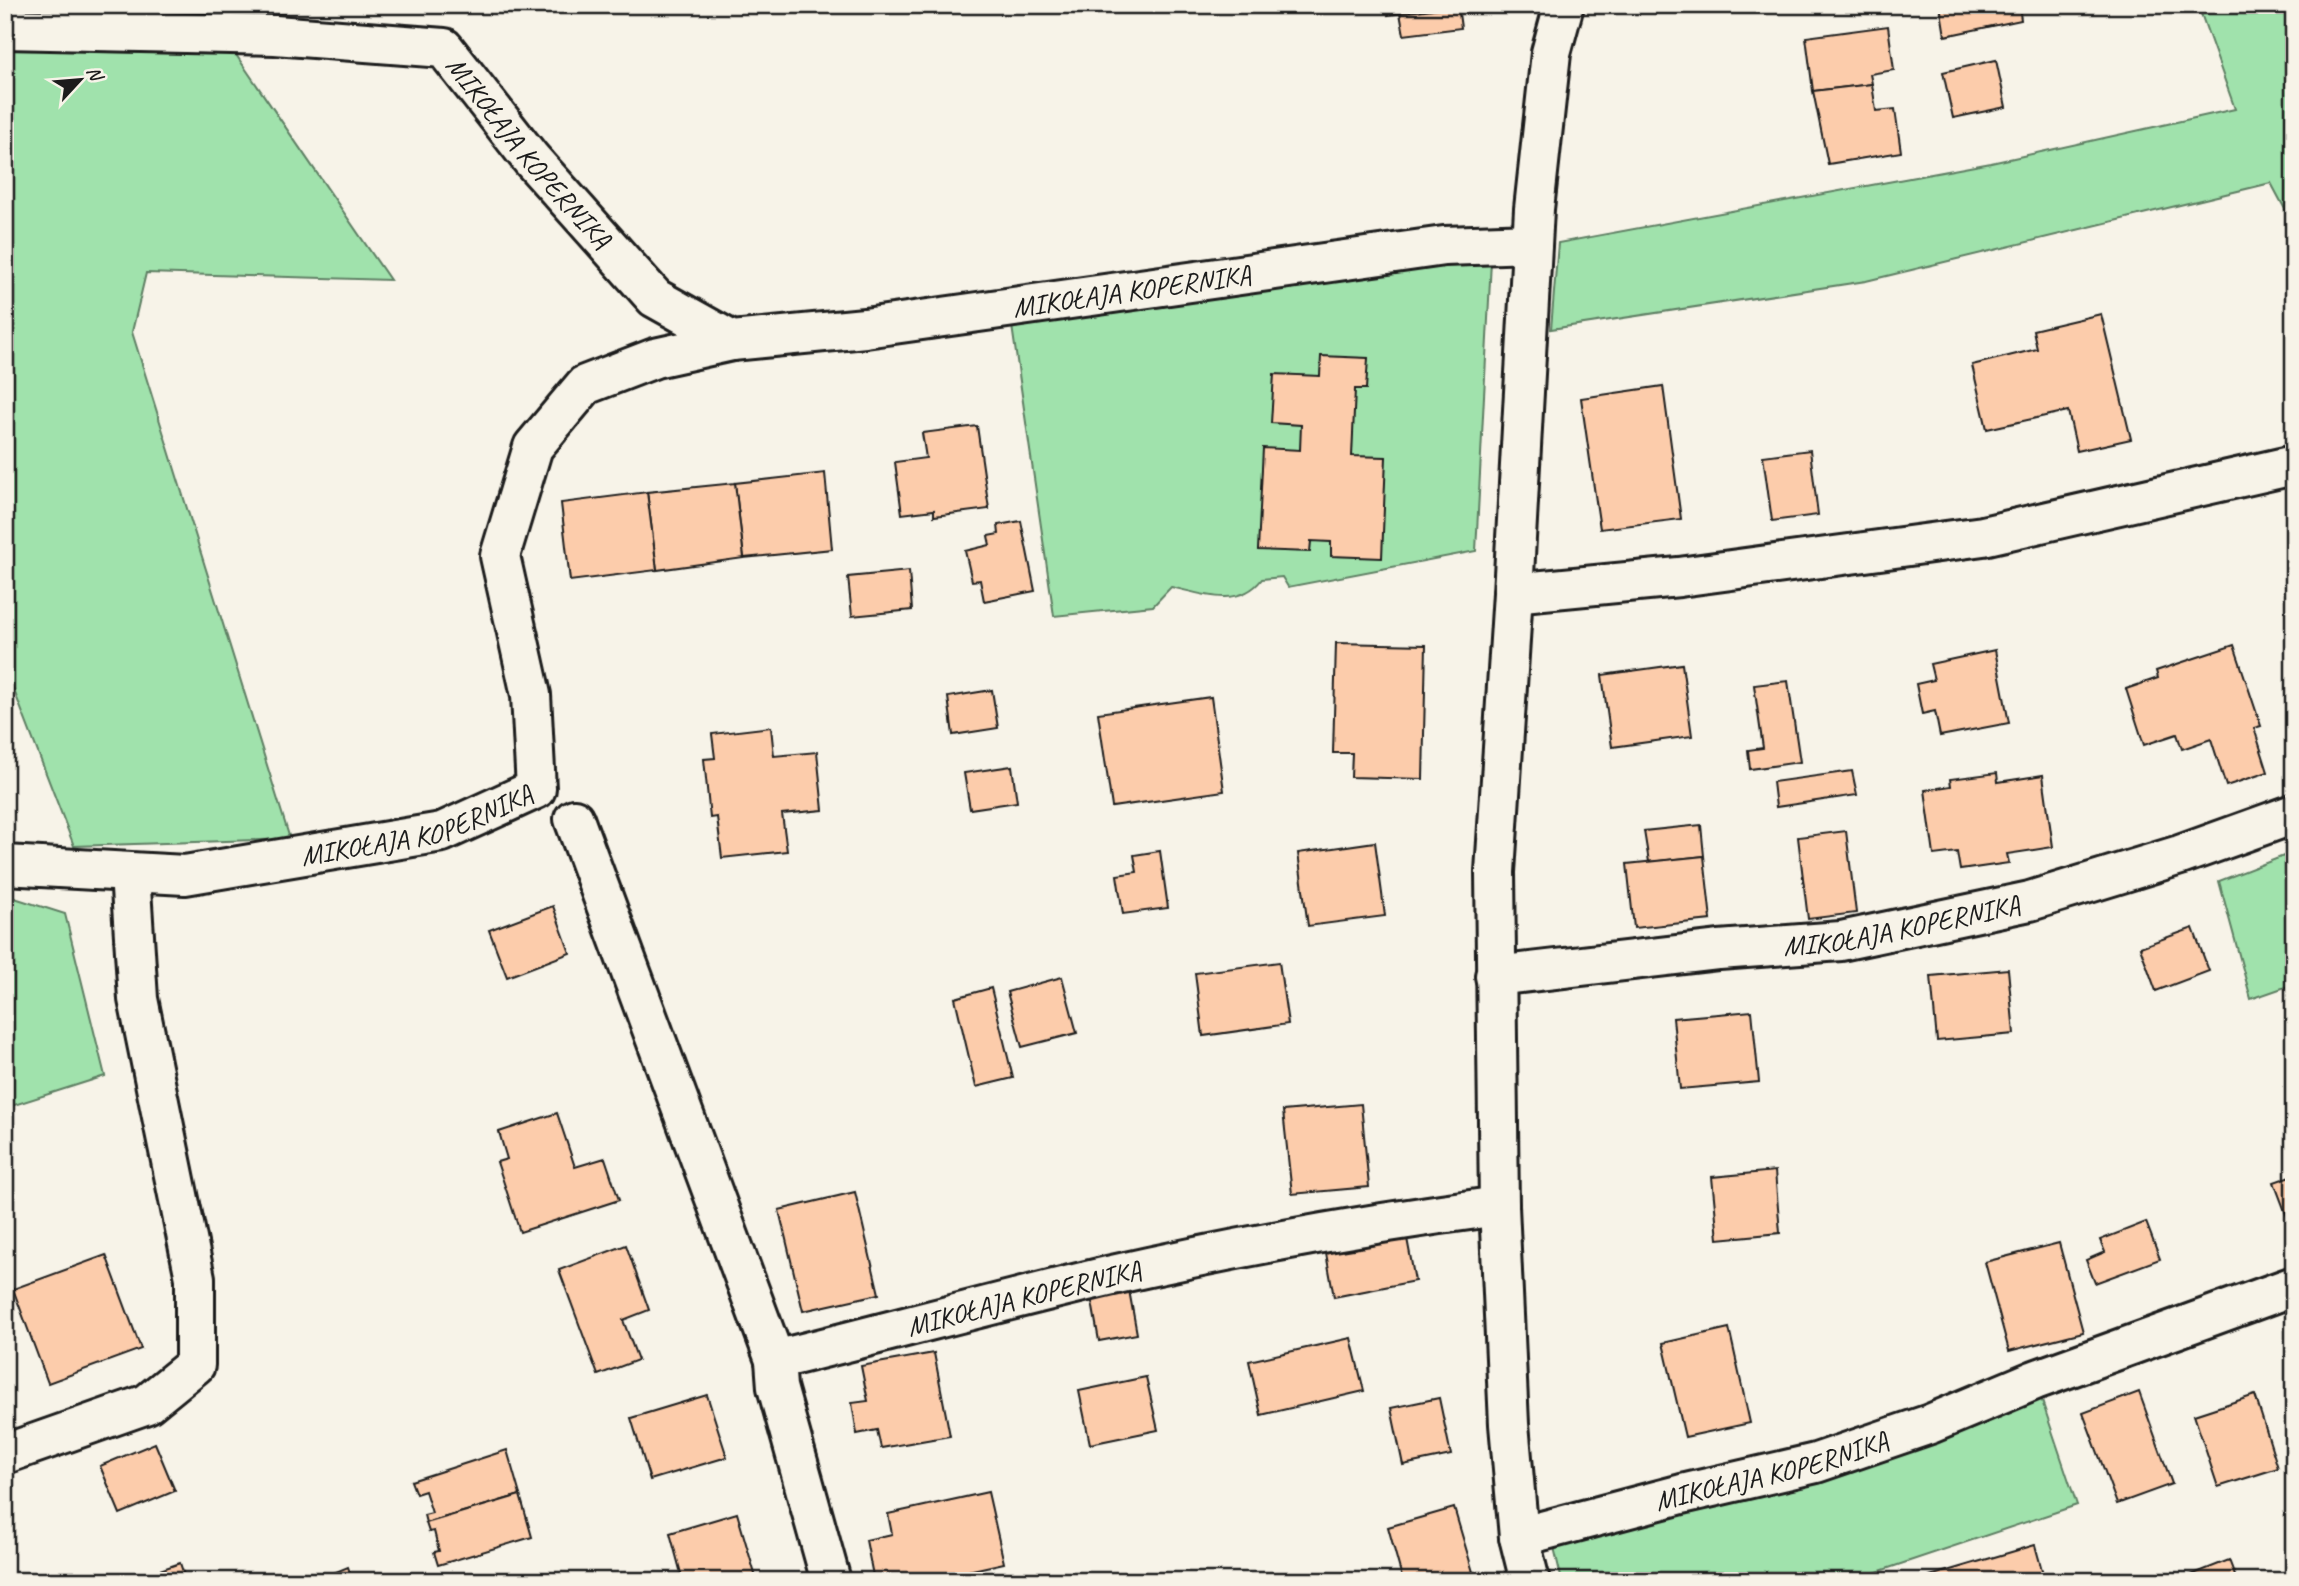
<svg xmlns="http://www.w3.org/2000/svg" width="2299" height="1586" font-family="Caveat,sans-serif">
<rect width="100%" height="100%" fill="#f7f3e8"/>
<filter id="ink" filterUnits="userSpaceOnUse"><feTurbulence type="fractalNoise" baseFrequency=".0143" numOctaves="2"/><feDisplacementMap in="SourceGraphic" scale="14" xChannelSelector="R" yChannelSelector="G"/><feConvolveMatrix kernelMatrix="1 2 1 2 8 2 1 2 1" color-interpolation-filters="sRGB"/></filter>
<g filter="url(#ink)">
<g fill="#a0e2ac" stroke="#5e7f64" stroke-width="2">
<path d="M5,5H202L390,280L146,273L132,332L290,839L74,846L5,667Z"/>
<path d="M2198,5H2294V226L2271,183L1866,281L1551,329L1558,243L1991,163L2235,109Z"/>
<path d="M1491,261L1476,551L1288,587L1282,577L1262,579C1239,609 1202,594 1171,587L1153,606L1054,616L1011,319Z"/>
<path d="M2294,852V984L2251,999L2219,881Z"/>
<path d="M5,895L65,914L105,1076L5,1108Z"/>
<path d="M2039,1392L2077,1505L1850,1581H1562L1553,1543Z"/>
</g>
<g fill="#fcccab" stroke="#1c1c1c" stroke-width="2">
<path d="M1387,5H1461L1388,15Z"/>
<path d="M1940,5H2019L2021,20L1945,36Z"/>
<path d="M1458,6L1461,28L1404,35L1400,13Z"/>
<path d="M1888,26L1894,70L1870,74L1872,84L1813,91L1806,37Z"/>
<path d="M1996,60L2006,107L1953,118L1943,72Z"/>
<path d="M1872,84L1876,111L1895,109L1901,152L1828,164L1813,91Z"/>
<path d="M2101,314L2131,439L2077,451L2068,411L1987,429L1972,365L2037,349L2033,330Z"/>
<path d="M1321,356L1368,358L1366,389H1355L1352,456L1386,457L1382,558L1331,556V542L1311,541L1310,552L1258,550L1263,448L1300,450L1301,425L1271,423L1274,374L1320,376Z"/>
<path d="M1663,386L1681,519L1600,529L1581,398Z"/>
<path d="M977,426L989,509L934,516V510L902,514L895,462L926,458L922,433Z"/>
<path d="M1810,450L1818,515L1772,521L1763,456Z"/>
<path d="M825,473L832,549L744,558L735,483Z"/>
<path d="M735,483L744,558L657,570L647,492Z"/>
<path d="M647,492L657,570L570,581L561,503Z"/>
<path d="M1021,521L1035,591L984,601L980,580L972,581L965,551L990,545L988,536L999,534L998,525Z"/>
<path d="M909,571L912,610L852,616L848,577Z"/>
<path d="M1336,643L1426,645L1423,779L1351,777L1352,753H1333Z"/>
<path d="M2234,645L2261,726L2254,728L2268,772L2226,786L2211,739L2182,749L2177,734L2144,745L2126,689L2158,678L2156,671Z"/>
<path d="M1995,650L2009,723L1940,736L1935,711L1922,714L1916,684L1934,680L1930,664Z"/>
<path d="M1682,664L1692,736L1612,747L1602,675Z"/>
<path d="M1788,681L1800,762L1750,769L1748,750L1763,748L1754,685Z"/>
<path d="M992,690L998,728L953,735L948,697Z"/>
<path d="M1211,697L1224,791L1112,807L1098,713Z"/>
<path d="M771,727L774,756L817,752L823,810L782,814L787,851L722,858L717,817L710,818L704,759L715,758L712,734Z"/>
<path d="M1012,766L1017,802L970,809L964,773Z"/>
<path d="M1852,771L1857,795L1776,807L1773,782Z"/>
<path d="M1997,773L1998,782L2043,775L2053,847L2007,854L2009,863L1960,870L1957,852L1934,855L1925,790L1951,786L1950,779Z"/>
<path d="M1701,825L1704,856L1649,862L1644,831Z"/>
<path d="M1846,831L1856,913L1808,919L1798,837Z"/>
<path d="M1375,842L1385,916L1308,926L1298,853Z"/>
<path d="M1160,851L1168,908L1123,914L1117,875L1137,872L1134,855Z"/>
<path d="M1704,856L1711,920L1634,928L1627,864Z"/>
<path d="M553,906L570,953L507,977L489,930Z"/>
<path d="M2193,928L2209,971L2156,991L2140,947Z"/>
<path d="M1279,962L1288,1024L1203,1036L1195,973Z"/>
<path d="M2008,969L2014,1034L1937,1041L1931,976Z"/>
<path d="M1062,977L1077,1033L1022,1047L1007,992Z"/>
<path d="M991,988L1013,1078L976,1087L955,998Z"/>
<path d="M1752,1011L1759,1082L1680,1089L1673,1018Z"/>
<path d="M1361,1104L1369,1187L1292,1194L1283,1111Z"/>
<path d="M557,1113L575,1167L605,1158L619,1200L520,1232L497,1162L507,1159L499,1132Z"/>
<path d="M1775,1171L1780,1233L1718,1239L1712,1177Z"/>
<path d="M2294,1175V1235L2274,1182Z"/>
<path d="M855,1192L879,1294L803,1311L779,1210Z"/>
<path d="M2146,1222L2160,1259L2095,1283L2086,1260L2105,1252L2100,1240Z"/>
<path d="M1406,1233L1415,1281L1334,1297L1325,1248Z"/>
<path d="M2059,1243L2083,1332L2009,1351L1985,1262Z"/>
<path d="M626,1245L649,1310L623,1320L638,1360L598,1375L559,1270Z"/>
<path d="M106,1255L141,1349L48,1383L13,1289Z"/>
<path d="M1129,1290L1137,1334L1099,1341L1091,1296Z"/>
<path d="M1729,1328L1750,1423L1685,1437L1663,1343Z"/>
<path d="M1351,1338L1364,1391L1261,1415L1249,1361Z"/>
<path d="M934,1353L950,1436L881,1448L877,1430L857,1434L852,1403L868,1401L861,1366Z"/>
<path d="M1146,1377L1158,1430L1090,1444L1079,1391Z"/>
<path d="M2139,1392L2172,1484L2117,1504L2083,1413Z"/>
<path d="M707,1395L727,1457L650,1480L631,1418Z"/>
<path d="M2255,1395L2278,1468L2218,1487L2194,1415Z"/>
<path d="M1439,1398L1451,1455L1403,1465L1391,1408Z"/>
<path d="M155,1443L175,1491L120,1514L100,1466Z"/>
<path d="M507,1450L520,1495L426,1523L424,1515L432,1513L425,1491L416,1494L411,1481Z"/>
<path d="M988,1492L1004,1563L923,1581H874L866,1540L892,1534L888,1514Z"/>
<path d="M520,1495L532,1537L438,1565L434,1552L439,1551L434,1531L429,1532L426,1523Z"/>
<path d="M1454,1508L1473,1572L1444,1581H1403L1388,1527Z"/>
<path d="M737,1513L757,1581H683L670,1533Z"/>
<path d="M2035,1545L2045,1581H1932L1930,1576Z"/>
<path d="M2229,1560L2237,1581H2176Z"/>
<path d="M180,1563L186,1581H128Z"/>
<path d="M348,1567L353,1581H314Z"/>
</g>
<g fill="none" stroke-linecap="round" stroke-linejoin="round">
<defs>
<g id="minor">
<path id="s1" d="M5,29L275,35L444,48L531,159L655,298L732,341L865,328L1444,246L1532,243"/>
<path d="M1513,593L1679,577L1983,536L2294,465"/>
<path d="M574,819L775,1360"/>
<path id="s2" d="M5,865L185,875L442,832L536,789L531,695L500,556L533,447L585,385L655,358L732,341"/>
<path id="s3" d="M1495,976L1719,950L1841,941L2030,901L2180,855L2294,814"/>
<path d="M5,1454L147,1404L195,1365V1278L138,999L130,873"/>
<path id="s4" d="M1519,1537L1682,1494L1816,1463L1930,1424L2035,1380L2294,1286"/>
<path id="s5" d="M831,1581L777,1387L775,1360C886,1333 997,1302 1108,1276C1237,1247 1368,1223 1499,1206"/>
<path d="M1530,1581L1519,1537L1509,1424L1499,1206L1495,872L1513,593L1534,209L1551,53L1564,5"/>
</g>
</defs>
<use href="#minor" stroke="#1c1c1c" stroke-width="44"/>
<use href="#minor" stroke="#f7f3e8" stroke-width="38"/>
</g>
</g>
<g text-anchor="middle" stroke-width="6" stroke-linejoin="round" paint-order="stroke">
<g font-size="28" fill="#1c1c1c" stroke="#f7f3e8">
<text dy="10" stroke="none"><textPath href="#s1" startOffset="574">MIKOŁAJA KOPERNIKA</textPath></text>
<text dy="10" stroke="none"><textPath href="#s1" startOffset="1258">MIKOŁAJA KOPERNIKA</textPath></text>
<text dy="10" stroke="none"><textPath href="#s2" startOffset="418">MIKOŁAJA KOPERNIKA</textPath></text>
<text dy="10" stroke="none"><textPath href="#s3" startOffset="410">MIKOŁAJA KOPERNIKA</textPath></text>
<text dy="10" stroke="none"><textPath href="#s5" startOffset="485">MIKOŁAJA KOPERNIKA</textPath></text>
<text dy="10" stroke="none"><textPath href="#s4" startOffset="261">MIKOŁAJA KOPERNIKA</textPath></text>
</g>
</g>
<rect width="2299" height="1586" fill="none" stroke="#f7f3e8" stroke-width="28"/>
<rect x="14" y="14" width="2271" height="1558" fill="none" stroke="#1c1c1c" stroke-width="2.5" filter="url(#ink)"/>
<g transform="translate(80 80) rotate(64)" stroke="#f7f3e8" stroke-width="5" paint-order="stroke">
<path d="M0-5L12 26L0 18L-12 26Z" fill="#1c1c1c"/>
<text y="-10" font-size="19" font-weight="bold" text-anchor="middle" fill="#1c1c1c">N</text>
</g>
</svg>
